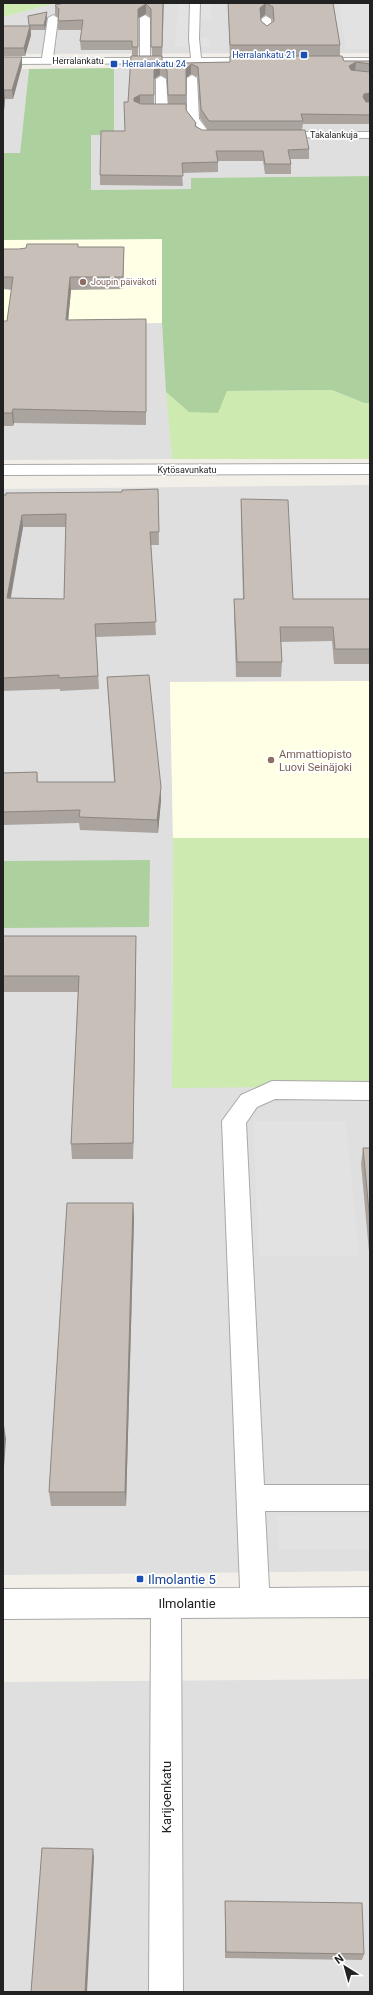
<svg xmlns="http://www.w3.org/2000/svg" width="373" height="1995" font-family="Roboto,sans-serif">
<rect width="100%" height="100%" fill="#f2efe9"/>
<g fill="#e0dfdf">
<path d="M56,3H370V53L3,54V17Z"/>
<path d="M114,68H370V176L191,178V189L91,190V135L114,134Z"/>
<path d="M3,69H29L20,153H3Z"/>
<path d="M162,323L172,459L3,460V324Z"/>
<path d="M370,485V681L170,683L173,838L172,1087L370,1086V1571L3,1575V489Z"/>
<path d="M370,1679V1992H3V1682Z"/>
</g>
<g fill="#ffffe5">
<path d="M162,239V323L3,324V240Z"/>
<path d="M370,681V838H173L170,682Z"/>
</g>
<g fill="#cdebb0">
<path d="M3,3H56L3,17Z"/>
<path d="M332,390L364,403H370V459H172L166,392L189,412L227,391Z"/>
<path d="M173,838H370V1086L172,1088Z"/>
</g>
<g fill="#add19e">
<path d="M114,68V135H91V190L191,189V178L370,176V403H364L332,390L227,391L218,413L189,412L166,392L162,323V239L3,240V153H20L29,69Z"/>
<path d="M150,860L149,927L3,928V861Z"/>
</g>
<g fill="#e2e2e2">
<path d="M178,3H211V20H202L201,38H210L211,47H175Z"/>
<path d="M339,3H370V49H346Z"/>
<path d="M253,1121H346L359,1256H259Z"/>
<path d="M370,1515V1549H279L277,1516Z"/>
</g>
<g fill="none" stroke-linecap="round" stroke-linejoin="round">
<defs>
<g id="minor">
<path d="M190,3H200L199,39L201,58H260L265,61L264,63L3,64V58H42L48,18L53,15L58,18L53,58H140V18L145,15L150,18V58H191L189,39Z"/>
<path d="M266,16L271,19L272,33L267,36L262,33L261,19Z"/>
<path d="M314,58H370V64L310,63L309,61Z"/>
<path d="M192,75L197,78L199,119L211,135L205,138L201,137L187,119V78Z"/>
<path d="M161,76L166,79L168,109L162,112L156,109V79Z"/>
<path d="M277,132H370V138L273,137L271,135L273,133Z"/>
<path d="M370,464V474L3,475V465Z"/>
<path d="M272,1081L370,1082V1100L275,1099L257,1107L246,1123L264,1485H370V1511H265L269,1588L370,1587V1617L181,1618L183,1992H149L151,1618L3,1619V1589L240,1588L222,1121L241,1095Z"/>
</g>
</defs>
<use href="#minor" stroke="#a9a9a9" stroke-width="2"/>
<use href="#minor" fill="#fff" fill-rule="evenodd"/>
</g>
<g fill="#aba49e" fill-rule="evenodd">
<path d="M164,3L162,62L183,63L230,62L228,3H333L340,45V56L344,61H370V102H369H370V124H303L302,130L309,149V159H290L291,164V174H265L263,161H218V172L182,173L183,186L100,185V175L125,131L128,102L132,56V50H81L80,41L82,30H58V17L55,15V5ZM146,14L151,18L152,56H138V18ZM265,15L272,19L273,22L267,26L261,21V18ZM191,74L198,77L200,118L208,130H202L196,126V123L186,110V78ZM160,75L168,79V104H154V79Z"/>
<path d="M47,12V17L45,30H31V35L25,56H3V26H29L28,16Z"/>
<path d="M3,57H22V66L13,99H5L3,122Z"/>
<path d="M78,244V247H124L123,289L71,290L68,320L146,319V425L14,423L13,426H3V321H7L12,290L3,289V249H19Z"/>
<path d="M158,489L159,545H151L156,635L96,637L99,689L60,691V689L3,691V495L122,492ZM23,527H66L64,599L11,598Z"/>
<path d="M241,499L293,599H370V664H334L332,641L280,642L282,662L281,677H236L234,614V599H243L241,514Z"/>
<path d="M107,677L161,800L158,833L80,830L79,823L3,825V773L37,772L38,782H114Z"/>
<path d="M3,936H136V952L133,1159H72L71,1144L78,992H3Z"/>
<path d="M363,1148H370V1263L361,1164Z"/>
<path d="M133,1203L134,1219L126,1506H51L49,1492Z"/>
<path d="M225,1901L364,1954L362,1960L225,1958Z"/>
</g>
<g fill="#8b8681">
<path d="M266,3L265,15L260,19V8Z"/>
<path d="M146,4V14L138,18V56V9Z"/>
<path d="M47,12V17L45,30L44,25Z"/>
<path d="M30,26L31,35L25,56L24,48Z"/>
<path d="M22,57V66L13,99L12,90Z"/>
<path d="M356,62L355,72L349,76V66Z"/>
<path d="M191,64V74L186,78V69Z"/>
<path d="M160,65V75L154,79V104V70Z"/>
<path d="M4,90L5,99L3,122V105Z"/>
<path d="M370,93V102L364,103L363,97L364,94Z"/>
<path d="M140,95V105L134,108V98Z"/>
<path d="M124,247V259L123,289V277Z"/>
<path d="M70,277L71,290L67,333L66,320Z"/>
<path d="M13,409L14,423L13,426L12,413Z"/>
<path d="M22,515L23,527L8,611L7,598Z"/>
<path d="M161,787V800L158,833L157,820Z"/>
<path d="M136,936V952L133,1159V1143Z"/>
<path d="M133,1203L134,1219L126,1506L125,1492Z"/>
<path d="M4,1425L6,1439L3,1481V1434Z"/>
<path d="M93,1849L94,1858L87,1992H85Z"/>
</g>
<g fill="#c7bfb8" stroke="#8b8681" fill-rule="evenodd">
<path d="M65,3H163L162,47H151V9L146,4L138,9V47H132V41H80L83,20L58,21L59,9L55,5Z"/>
<path d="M228,3H333L340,45H230ZM266,3L273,7L274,21L267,26L261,21L260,8Z"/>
<path d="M47,12L44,25H29L28,16Z"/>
<path d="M3,26H30L24,48H3Z"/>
<path d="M131,56H162V62L183,63L230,62V56H342L344,61H370V64L356,62L349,66L351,70L370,72V93L364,94L363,97L366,102H370V115L301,114L303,121H209L201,109L198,67L191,64L186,69V95H168L167,70L160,65L154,70V95H140L134,98V101L141,104H186V110L196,123L195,126L202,130H305L309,149L288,150L291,164H265L263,151H216L218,162L182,163L183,176L100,175L101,131H125L124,102H128Z"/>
<path d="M3,57H22L12,90H4L3,105Z"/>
<path d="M27,244H78V247H124L123,277H70L66,320L146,319V412L13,409L12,413H3V321H7L13,277H3V249H19L26,248Z"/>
<path d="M158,489L159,532H150L156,622L95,624L98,676L59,678V675L3,678V495H6V493L122,492V490ZM66,514L64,599L7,598L22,515Z"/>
<path d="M241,499L288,500L293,599H370V649H335L333,627H280L282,662H237L234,599H244Z"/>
<path d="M149,675L161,787L157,820L79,817L80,810L3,812V773L37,772V782H115L107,677Z"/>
<path d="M3,936H136L133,1143L71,1144L79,976H3Z"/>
<path d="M363,1148H370V1222Z"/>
<path d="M67,1203H133L125,1492H49Z"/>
<path d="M42,1848L93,1849L85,1992H31Z"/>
<path d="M225,1901L362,1903L364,1954L226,1952Z"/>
</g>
<g fill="#1a4fb4" stroke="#fff" stroke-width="1.5">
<rect x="300" y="51" width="8" height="8" rx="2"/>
<rect x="110" y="60" width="8" height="8" rx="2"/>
<rect x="136" y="1575" width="8" height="8" rx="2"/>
</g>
<g fill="#8d6e63" stroke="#fff" stroke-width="1.5">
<circle cx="83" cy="282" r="4"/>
<circle cx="271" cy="760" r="4"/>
</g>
<g text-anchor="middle" stroke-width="3.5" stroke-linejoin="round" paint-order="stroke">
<g font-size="9" fill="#164399" stroke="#fff" text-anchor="end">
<text x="296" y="58">Herralankatu 21</text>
<text x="122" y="67" text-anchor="start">Herralankatu 24</text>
</g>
<g font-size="9" fill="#222" stroke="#fff">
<text x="78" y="64">Herralankatu</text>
<text x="334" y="138">Takalankuja</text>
<text x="187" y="473">Kytösavunkatu</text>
</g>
<g font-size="9" fill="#785e54" stroke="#fff" text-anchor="start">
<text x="91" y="285">Joupin päiväkoti</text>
</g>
<g font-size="11" fill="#785e54" stroke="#fff" text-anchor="start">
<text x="279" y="758">Ammattiopisto<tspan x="279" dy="13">Luovi Seinäjoki</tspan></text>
</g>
<g font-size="13" fill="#164399" stroke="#fff" text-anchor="start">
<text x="148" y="1584">Ilmolantie 5</text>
</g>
<g font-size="13" fill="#222" stroke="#fff">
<text x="187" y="1608">Ilmolantie</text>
<text transform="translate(166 1797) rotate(-90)" y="5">Karijoenkatu</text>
</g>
</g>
<rect width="373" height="1995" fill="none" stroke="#222222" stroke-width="8"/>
<g transform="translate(345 1967) rotate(323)" stroke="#ffffff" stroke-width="3" paint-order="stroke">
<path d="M0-3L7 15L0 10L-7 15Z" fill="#222222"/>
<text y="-6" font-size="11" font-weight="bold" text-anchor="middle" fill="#222222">N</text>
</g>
</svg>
